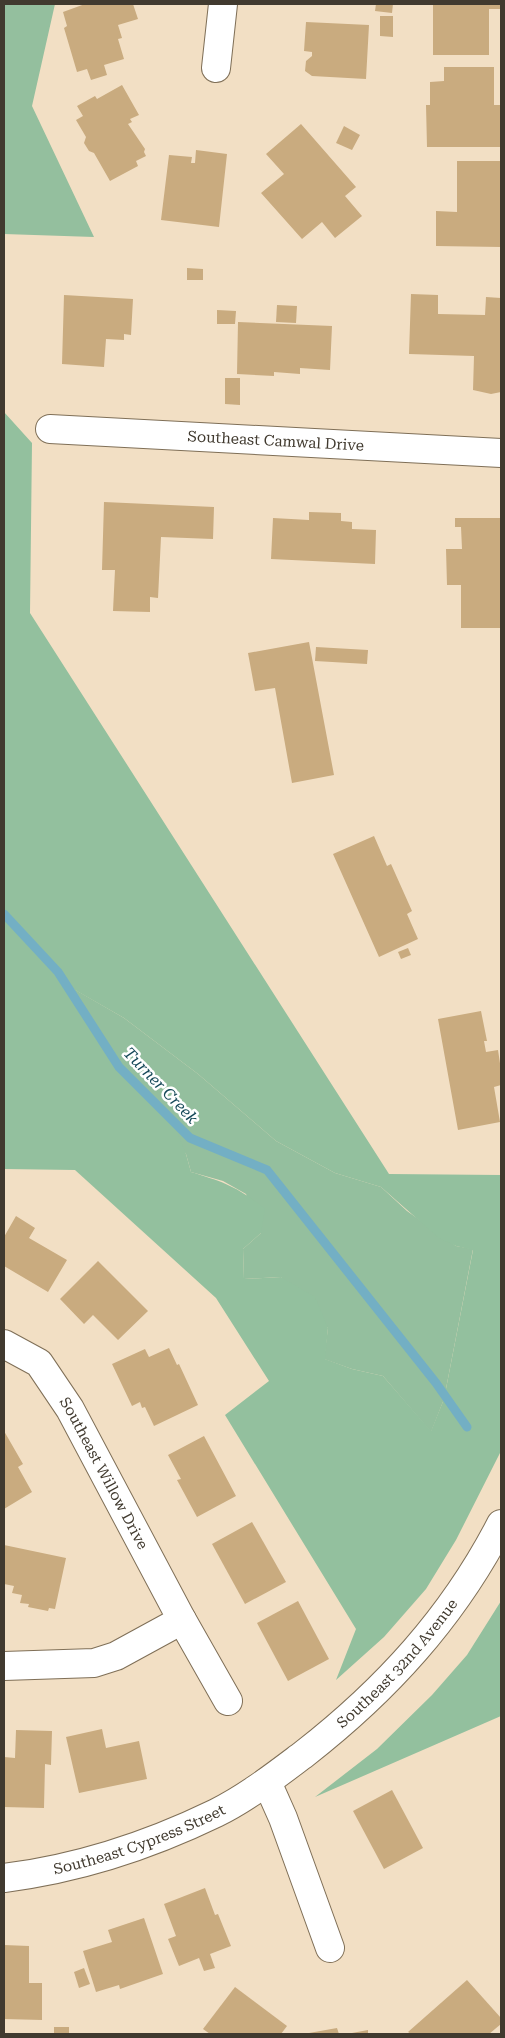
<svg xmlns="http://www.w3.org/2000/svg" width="505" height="2038" font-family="'Roboto Serif',serif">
<rect width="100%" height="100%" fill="#f2dfc4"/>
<g fill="#94bf9e">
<path d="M4,4H55L32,106L94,237L4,234Z"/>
<path d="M60,981L124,1018L198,1074L276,1141L335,1173L381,1187L407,1211L456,1246L473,1249L444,1399L431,1432L383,1376L352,1369L324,1359L328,1328L281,1277L244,1279L243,1249L261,1233L246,1194L223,1181L191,1172L186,1154Z"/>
</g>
<g fill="#93c09e" fill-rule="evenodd">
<path d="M4,412L32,443L30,613L389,1174L501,1175V1451L456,1540L426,1589L384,1637L336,1680L356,1629L225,1415L269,1381L216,1298L75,1170L4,1169ZM61,982L124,1018L198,1074L276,1141L335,1173L381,1187L439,1238L456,1246L473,1250L444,1399L431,1431L383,1376L352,1369L325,1359L328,1328L315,1297L281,1277L244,1279L243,1249L261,1233L265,1209C238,1187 224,1182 191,1172L186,1154L176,1129Z"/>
<path d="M501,1601V1716L315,1797L377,1749L432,1695L467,1655Z"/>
</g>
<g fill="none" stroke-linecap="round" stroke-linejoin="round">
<path stroke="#73afc4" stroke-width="9" d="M4,914L58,972L119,1067L190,1138L267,1170L436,1383L467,1427"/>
</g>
<g fill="#c9ab7f">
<path d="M85,4H133L138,19L118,25L122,38L118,39L124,59L104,65L107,75L91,80L87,69L77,72L64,28L67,26L63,12Z"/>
<path d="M376,4H393L392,13L375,11Z"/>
<path d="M433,4H501V9H489V55H433Z"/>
<path d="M380,16H393V37L380,36Z"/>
<path d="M306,22L369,25L366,79L312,76L305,71L306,61L312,56V52L304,51Z"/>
<path d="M444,67H494V105H501V147H427L426,105H430V82L444,81Z"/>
<path d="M122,85L139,115L130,119L132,122L128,124L145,149L144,152L146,156L136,161L138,166L110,181L94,153L89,151L84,143L86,137L76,120L83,116L77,106L95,96L97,99Z"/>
<path d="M301,124L356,187L345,196L362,216L335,238L322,222L302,239L261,193L284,174L266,154Z"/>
<path d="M344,126L360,135L352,150L336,143Z"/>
<path d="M196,150L227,154L219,227L161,220L169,155L192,157L191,163H195Z"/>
<path d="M457,161H501V247L436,246V211L457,212Z"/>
<path d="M187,268L203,269V280H187Z"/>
<path d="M411,294L438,295V314L485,315L486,297L501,298V392L491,394L473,390L474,356L409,354Z"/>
<path d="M64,295L133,299L131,335L124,334V340L106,339L104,367L62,364Z"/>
<path d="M277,305L297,306L296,323L276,322Z"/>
<path d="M217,310L236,311L235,324H217Z"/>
<path d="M238,322L332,326L330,370L300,368V374L274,372V376L237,374Z"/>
<path d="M225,378H240V405L225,404Z"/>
<path d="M104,502L214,507L213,539L161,537L158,598L150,597V612L113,611L115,570H102Z"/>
<path d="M309,512L341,513V521L352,522V529L376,530L375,564L271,559L273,518L309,520Z"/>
<path d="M455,518H501V628H461V585H447L446,549H462L461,527H455Z"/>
<path d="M309,642L334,775L292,783L275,688L255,691L248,653Z"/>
<path d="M316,647L368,650L367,664L315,661Z"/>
<path d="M374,836L387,866L391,864L412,911L407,914L418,939L379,957L333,854Z"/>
<path d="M408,948L411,955L401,959L398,952Z"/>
<path d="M481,1011L487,1041H484L486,1052L498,1050L501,1070V1085L494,1087L500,1122L458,1130L438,1019Z"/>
<path d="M16,1216L35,1228L29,1238L67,1260L48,1292L4,1266V1237Z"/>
<path d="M98,1261L148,1311L118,1340L93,1315L84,1324L60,1299Z"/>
<path d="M169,1348L177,1365L179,1364L198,1405L154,1426L145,1407L142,1408L140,1402L132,1406L112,1364L145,1349L149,1357Z"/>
<path d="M4,1431L23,1464L18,1467L32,1492L4,1509Z"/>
<path d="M204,1436L236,1496L197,1517L177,1480L181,1479L168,1455Z"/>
<path d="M252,1522L286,1582L245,1604L212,1544Z"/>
<path d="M4,1545L66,1558L55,1609L49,1608L48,1611L28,1607L29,1604L20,1603L22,1595L12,1593L14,1586L4,1584Z"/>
<path d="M298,1601L329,1659L288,1681L257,1623Z"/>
<path d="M102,1729L106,1748L139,1741L147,1779L79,1793L66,1737Z"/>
<path d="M16,1730L52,1731L51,1765L45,1764L44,1808L4,1807V1757L15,1758Z"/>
<path d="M392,1790L423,1848L384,1869L353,1811Z"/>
<path d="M205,1888L215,1915L218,1914L231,1946L210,1954L215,1968L204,1971L199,1958L179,1966L168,1939L176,1936L164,1904Z"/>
<path d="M144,1918L163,1974L120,1989L119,1985L96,1992L83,1951L112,1942L108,1930Z"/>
<path d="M4,1945L29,1946V1983H42V2020L4,2019Z"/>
<path d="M84,1968L90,1984L79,1988L74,1972Z"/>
<path d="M467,1980L501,2018V2024L489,2034H411L408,2032Z"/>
<path d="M235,1987L287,2026L281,2034H210L203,2029Z"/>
<rect x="54" y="2027" width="15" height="7"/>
<path d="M337,2028L339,2034H309V2033Z"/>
<path d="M368,2030V2034H352V2033Z"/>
</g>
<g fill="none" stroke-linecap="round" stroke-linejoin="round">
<defs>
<g id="minor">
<path d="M216,68L223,4"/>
<path id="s1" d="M50,429L501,453"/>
<path id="s2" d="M4,1344L39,1363L70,1409L182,1620L116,1656L94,1663L4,1666"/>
<path d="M182,1620L228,1701"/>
<path d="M267,1782L283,1818L330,1948"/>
</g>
<g id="major">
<path id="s3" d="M4,1878C76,1869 150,1845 216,1813C248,1797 276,1775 304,1754C386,1690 453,1617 501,1524"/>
</g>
</defs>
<use href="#minor" stroke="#7f6f57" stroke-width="30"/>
<use href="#major" stroke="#7f6f57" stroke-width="30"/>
<use href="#minor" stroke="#fff" stroke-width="28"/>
<use href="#major" stroke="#fff" stroke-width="28"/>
</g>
<g text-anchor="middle" stroke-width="5" stroke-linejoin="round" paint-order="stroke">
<g font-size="15" fill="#413a2f" stroke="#fff">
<text dy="5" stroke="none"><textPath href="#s1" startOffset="226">Southeast Camwal Drive</textPath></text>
<text dy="5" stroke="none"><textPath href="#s2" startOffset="168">Southeast Willow Drive</textPath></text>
<text dy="5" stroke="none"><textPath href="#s3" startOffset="459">Southeast 32nd Avenue</textPath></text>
<text dy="5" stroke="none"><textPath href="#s3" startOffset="141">Southeast Cypress Street</textPath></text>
</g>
<g font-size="16" font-style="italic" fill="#154858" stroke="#fff">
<text transform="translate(161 1085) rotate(46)" y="6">Turner Creek</text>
</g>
</g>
<rect width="505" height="2038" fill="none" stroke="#413a2f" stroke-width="10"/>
</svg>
